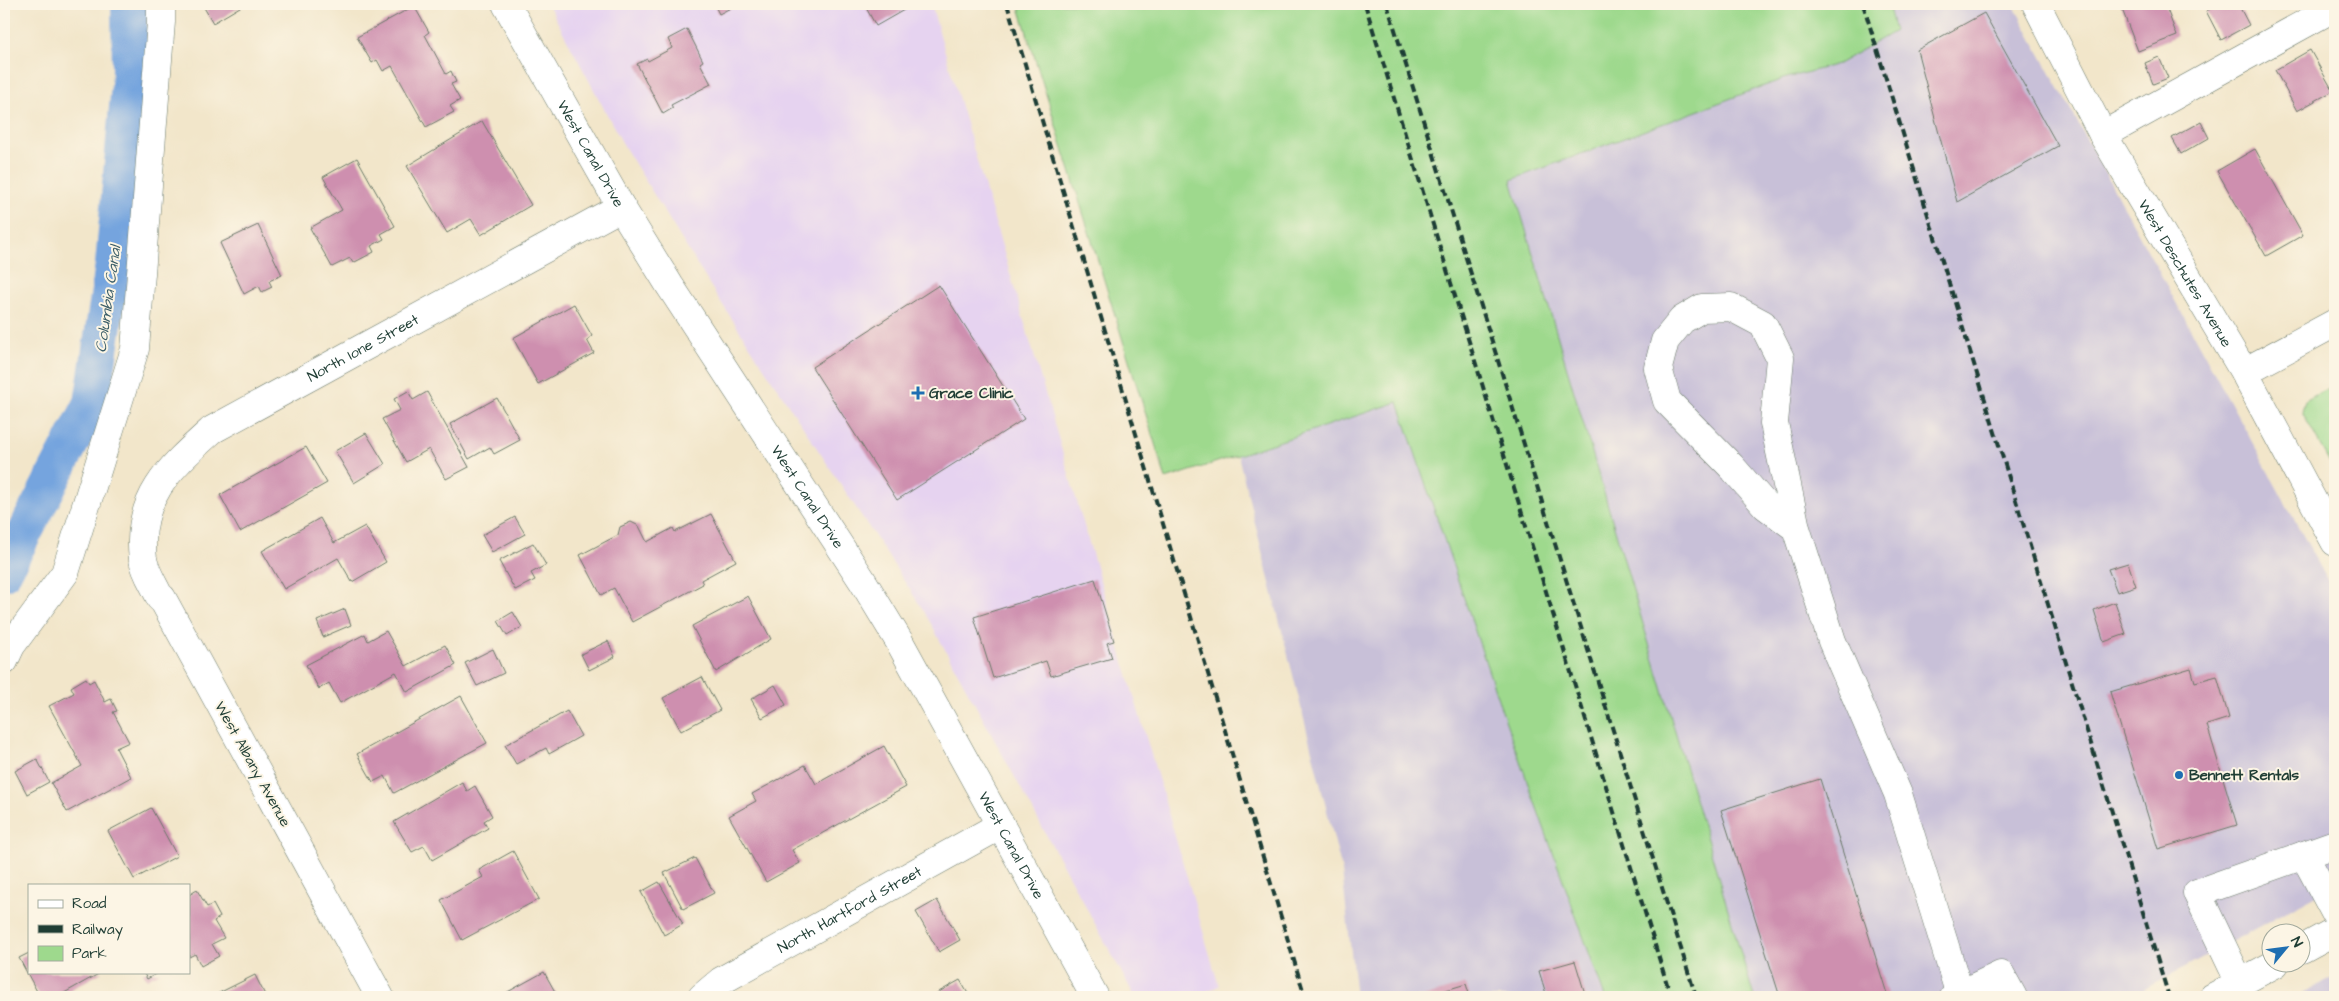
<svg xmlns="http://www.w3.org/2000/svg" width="2339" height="1001" font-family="'Architects Daughter',sans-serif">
<rect width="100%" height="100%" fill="#fcf5e5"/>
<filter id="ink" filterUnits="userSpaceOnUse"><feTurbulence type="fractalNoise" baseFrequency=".02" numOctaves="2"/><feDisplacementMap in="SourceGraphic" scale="10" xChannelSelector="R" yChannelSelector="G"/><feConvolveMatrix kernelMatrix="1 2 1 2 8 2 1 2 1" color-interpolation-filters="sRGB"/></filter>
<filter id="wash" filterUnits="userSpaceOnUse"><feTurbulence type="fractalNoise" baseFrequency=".0096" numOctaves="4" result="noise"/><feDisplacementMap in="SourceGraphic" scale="20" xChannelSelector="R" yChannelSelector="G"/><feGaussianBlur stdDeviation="1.12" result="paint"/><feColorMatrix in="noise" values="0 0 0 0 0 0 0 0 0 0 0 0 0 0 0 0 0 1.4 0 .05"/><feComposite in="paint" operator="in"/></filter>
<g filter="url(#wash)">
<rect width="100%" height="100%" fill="#f2e6ca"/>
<path fill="#e6d3f0" d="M548,4H931L1219,986L1193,997H1135L924,611L711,287L624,146Z"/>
<g fill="#c8c0d8">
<path d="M1888,4H2013L2335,594V885L2130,997H1754L1511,180L1783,79L1838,64L1894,31Z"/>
<path d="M1398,402L1502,711L1605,997H1356L1342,871L1238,455Z"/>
<path d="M2335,977V997H2294Z"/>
</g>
<g fill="#9ed98d" stroke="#5e8b60">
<path d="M1018,4H1888L1895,31L1838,64L1783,79L1511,180L1754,997H1605L1502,711L1398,402L1166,479Z"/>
<path d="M2335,384V472L2302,412L2305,401Z"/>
</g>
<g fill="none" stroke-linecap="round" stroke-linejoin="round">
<path stroke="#74a4de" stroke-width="36" d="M4,572L92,403L113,264L130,73L129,4"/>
</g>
<g id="blocks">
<g fill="#ce8faf">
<path d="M202,4H245L213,23Z"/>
<path d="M714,4H738L719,14Z"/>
<path d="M864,4H910L911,6L876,26Z"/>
<path d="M2120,4H2165L2177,36L2138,51Z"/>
<path d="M2220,4H2238L2249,25L2221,40L2206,11Z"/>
<path d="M414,6L429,32L425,35L446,74L451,71L456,82L451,84L460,100L450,106L454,112L426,127L392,66L383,71L377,60L372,63L357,37Z"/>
<path d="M1984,13L2058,146L1957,202L1917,50Z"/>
<path d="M687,29L703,61L700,63L711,84L671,105L673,108L663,114L637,64L647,59L648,61L672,48L668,39Z"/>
<path d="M2310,50L2333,91L2297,111L2275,70Z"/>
<path d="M2159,57L2168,78L2153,84L2145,63Z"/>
<path d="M482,121L531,205L481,235L471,219L447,233L407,166Z"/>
<path d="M2201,122L2209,138L2181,154L2172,138Z"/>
<path d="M2255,149L2303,235L2266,256L2217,171Z"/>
<path d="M357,158L395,226L381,234L384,239L371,246L374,252L353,263L350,258L332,267L310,228L342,210L323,177Z"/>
<path d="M258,225L282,275L269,281L272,287L262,292L259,286L244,294L220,243Z"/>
<path d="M939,285L1024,419L897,500L812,367Z"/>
<path d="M574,304L592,336L587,340L594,353L538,384L513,338Z"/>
<path d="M408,391L413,400L427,392L469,467L446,479L429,449L406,462L382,419L400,410L394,399Z"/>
<path d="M497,398L520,440L494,454L490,447L469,459L450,424Z"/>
<path d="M366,433L385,464L354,483L335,451Z"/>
<path d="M306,447L327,483L240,532L220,495Z"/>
<path d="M711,514L736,561L701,580L703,584L632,622L614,588L601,595L580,555L618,535L620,527L631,522L639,526L647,542L673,528L675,532Z"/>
<path d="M515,517L525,534L492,552L482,535Z"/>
<path d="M320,518L334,543L365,526L386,562L352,582L338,558L284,589L262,551Z"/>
<path d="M533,543L546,565L531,573L535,580L515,590L499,561Z"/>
<path d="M2128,563L2136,586L2117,592L2108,569Z"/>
<path d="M1095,579L1114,641L1107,643L1112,658L1051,676L1046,661L993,678L974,617Z"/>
<path d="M748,596L771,639L716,672L692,626Z"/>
<path d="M2115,602L2126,634L2104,642L2094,610Z"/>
<path d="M345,609L351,625L323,637L317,621Z"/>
<path d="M513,612L522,627L507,636L498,621Z"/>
<path d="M386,631L406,666L445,645L456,665L407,692L396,672L340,703L329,683L319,689L306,665L365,634L368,641Z"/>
<path d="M608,641L615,657L589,670L581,654Z"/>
<path d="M493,649L504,673L477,686L465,663Z"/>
<path d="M2191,668L2195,682L2217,676L2229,718L2207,725L2237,825L2158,849L2110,692Z"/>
<path d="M702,677L720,710L681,731L663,698Z"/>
<path d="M86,678L89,683L94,680L105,702L111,699L117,711L113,712L129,742L116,748L131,777L67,812L51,783L82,766L49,706L74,693L71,687Z"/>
<path d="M775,685L786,705L762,718L751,699Z"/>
<path d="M461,696L487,743L394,793L385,776L373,782L357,754Z"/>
<path d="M567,711L581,736L549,754L546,748L516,764L505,745Z"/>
<path d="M884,746L906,787L792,850L800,863L766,882L729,816L756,801L752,794L805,765L816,784Z"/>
<path d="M37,759L49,782L27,794L15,771Z"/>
<path d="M1820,779L1888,997H1780L1721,810Z"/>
<path d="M462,782L467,791L475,786L492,816L484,821L488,828L432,860L424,846L412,852L394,822Z"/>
<path d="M151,808L177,856L134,879L108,831Z"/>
<path d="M513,851L539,899L462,940L441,900L483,877L479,870Z"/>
<path d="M695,858L714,893L683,909L664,873Z"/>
<path d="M659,882L683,924L664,935L641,892Z"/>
<path d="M197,890L207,907L213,904L220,917L214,921L224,938L212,944L219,956L201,966L195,954L189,957V895Z"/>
<path d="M937,900L960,940L939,952L916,912Z"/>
<path d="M29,953V972H102L57,997H40L19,958Z"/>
<path d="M1575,961L1586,997H1547L1539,971Z"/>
<path d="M143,972H160L147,979Z"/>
<path d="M544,972L558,997H506L504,994Z"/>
<path d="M255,975L266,997H211Z"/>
<path d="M960,980L970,997H930Z"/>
<path d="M1466,984L1470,997H1423Z"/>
</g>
</g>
</g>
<g filter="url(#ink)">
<use href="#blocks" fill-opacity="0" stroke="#697868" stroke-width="1"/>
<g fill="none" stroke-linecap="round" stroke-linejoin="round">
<defs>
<g id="minor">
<path id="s1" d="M506,4L621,207L670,286L862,580L899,641L1095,997"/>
<path id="s2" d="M2036,4L2103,135L2244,372L2335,542"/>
<path d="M2103,135L2335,7"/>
<path d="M2244,372L2335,323"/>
<path d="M1796,528L1766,506L1731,466L1667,401L1658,368L1665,341L1682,320L1702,308L1731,307L1763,324L1780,358L1774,423L1796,528L1832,641L1898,794L1960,995"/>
<path d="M4,661L11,646L65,573L135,349L161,22V4"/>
<path d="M2304,855L2335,913"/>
<path d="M2302,949L2335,931"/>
<path d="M2240,983L2197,893L2335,844"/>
<path id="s3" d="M380,997L162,598H160C155,586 145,572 143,559C135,498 171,467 212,430L621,207"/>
<path id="s4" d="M702,997L721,981L1001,825"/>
<path d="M1954,997L2001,975L2013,997"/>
<path d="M2213,997L2275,964"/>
</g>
</defs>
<use href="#minor" stroke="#697868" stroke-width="29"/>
<use href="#minor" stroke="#fff" stroke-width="28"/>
<g stroke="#1f3d34" stroke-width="4" stroke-dasharray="8 4" stroke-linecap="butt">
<path d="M1007,4L1305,997"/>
<path d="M1365,4L1671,997"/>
<path d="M1387,4L1696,997"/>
<path d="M1863,4L2169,997"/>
</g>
</g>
</g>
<g fill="#1f6fb2" stroke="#fcf5e5" stroke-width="2">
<path d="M915.5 385.5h5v5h5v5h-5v5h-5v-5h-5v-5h5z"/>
<circle cx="2179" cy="775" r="5"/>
</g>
<g text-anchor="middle" stroke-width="4" stroke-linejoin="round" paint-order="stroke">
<g font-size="15" fill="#1f3d34" stroke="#fcf5e5">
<text dy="5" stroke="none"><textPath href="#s1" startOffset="172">West Canal Drive</textPath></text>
<text dy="5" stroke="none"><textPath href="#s2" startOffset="308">West Deschutes Avenue</textPath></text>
<text dy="5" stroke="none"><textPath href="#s3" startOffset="825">North Ione Street</textPath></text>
<text dy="5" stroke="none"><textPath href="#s1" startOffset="578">West Canal Drive</textPath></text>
<text transform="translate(253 764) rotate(61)" y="5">West Albany Avenue</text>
<text dy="5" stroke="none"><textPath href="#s1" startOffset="982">West Canal Drive</textPath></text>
<text dy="5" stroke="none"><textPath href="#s4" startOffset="172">North Hartford Street</textPath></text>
</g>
<g font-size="15" font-weight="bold" fill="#1f3d34" stroke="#fcf5e5" text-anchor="start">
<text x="929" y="398">Grace Clinic</text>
<text x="2189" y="780">Bennett Rentals</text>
</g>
<g font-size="16" font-style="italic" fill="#395c67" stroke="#fcf5e5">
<text transform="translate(107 299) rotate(-82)" y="6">Columbia Canal</text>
</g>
</g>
<rect width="2339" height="1001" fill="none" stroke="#fcf5e5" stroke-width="20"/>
<rect x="28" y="884" width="162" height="90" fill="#fcf5e5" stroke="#a4ab9e"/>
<rect x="38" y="900" width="25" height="8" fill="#ffffff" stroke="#a4ab9e"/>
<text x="72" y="908" font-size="15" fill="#1f3d34">Road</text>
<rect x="38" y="925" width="25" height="8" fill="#1f3d34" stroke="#a4ab9e"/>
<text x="72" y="934" font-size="15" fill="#1f3d34">Railway</text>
<rect x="38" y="946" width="25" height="15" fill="#9ed98d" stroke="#a4ab9e"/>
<text x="72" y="958" font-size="15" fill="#1f3d34">Park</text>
<g transform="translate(2286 948) rotate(61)"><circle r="24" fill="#fcf5e5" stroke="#a4ab9e"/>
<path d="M0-4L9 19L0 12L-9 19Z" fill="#1f6fb2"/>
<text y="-8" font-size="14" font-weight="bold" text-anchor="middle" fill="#1f3d34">N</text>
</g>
</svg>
